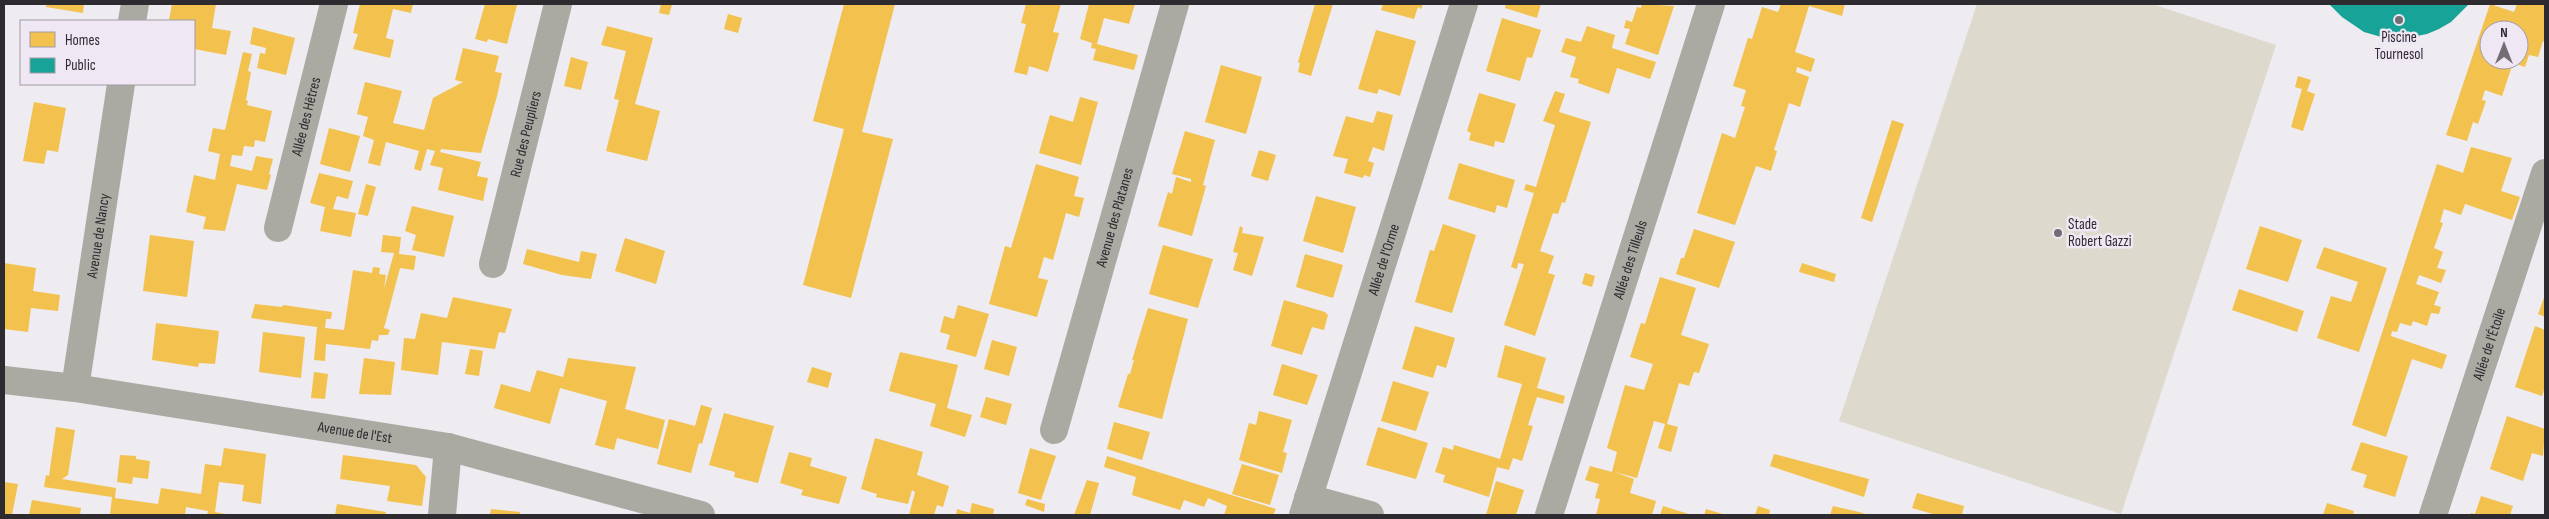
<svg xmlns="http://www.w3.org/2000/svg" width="2549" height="519" font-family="'Sofia Sans Condensed',sans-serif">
<rect width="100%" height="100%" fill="#eeebf1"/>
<path fill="#dddacd" d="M1977,4H2152L2276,45L2121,514L1839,421Z"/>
<g fill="#f2c14e" fill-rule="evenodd">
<path d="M47,4H84L83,13L46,7Z"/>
<path d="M172,4H216L212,28L231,31L226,55L194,49V21L169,20Z"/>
<path d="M360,4H413L411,13L393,9L386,38L394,40L390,58L353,49L358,34L353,33Z"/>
<path d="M485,4L517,5L507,44L488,39L487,42L475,39Z"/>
<path d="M661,4L672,5L669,15L659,13Z"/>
<path d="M844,4H895L862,132L893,139L851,298L803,285L844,129L813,121Z"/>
<path d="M1026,4H1061L1053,32L1059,33L1048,72L1029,66L1027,75L1014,72L1026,24L1021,23Z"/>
<path d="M1089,4H1135L1129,24L1104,18L1097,44L1138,55L1134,70L1093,60L1096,49L1091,48L1092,43L1080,39Z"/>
<path d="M1315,4H1333L1311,76L1298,72L1300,63L1298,62Z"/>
<path d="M1383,4H1423L1421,9L1418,7L1414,19L1381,10Z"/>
<path d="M1506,4H1541L1537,18L1505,8Z"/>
<path d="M1642,4L1674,6L1658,55L1625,44L1630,29L1624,28L1626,20L1632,22L1637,7L1641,8Z"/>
<path d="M1781,4H1845L1842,16L1809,6L1795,52L1815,59L1811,72L1797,67L1796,72L1809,77L1800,107L1789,103L1774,150L1777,151L1771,171L1756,166L1735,225L1697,213L1722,133L1735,138L1745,107L1741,106L1746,90L1733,86L1748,38L1752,39L1762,7L1778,12Z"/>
<path d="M2490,4L2514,12L2517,4H2545V42L2543,41L2538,57L2529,55L2525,67L2513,63L2502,96L2485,90L2482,100L2486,101L2478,124L2473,122L2467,141L2446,135ZM2489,30H2519V60H2489Z"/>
<path d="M728,14L742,18L738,33L724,29Z"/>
<path d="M1502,18L1541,30L1532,58L1527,57L1520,81L1486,71Z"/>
<path d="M607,26L653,38L635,104L660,111L647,161L606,151L619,100L614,99L626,51L601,45Z"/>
<path d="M1587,26L1615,35L1612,48L1656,62L1650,79L1617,68L1609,94L1578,83L1579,79L1570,77L1576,57L1561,52L1566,38L1581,42Z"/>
<path d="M253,27L295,38L286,75L257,68L260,53L265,54L266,48L250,44Z"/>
<path d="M1376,30L1416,41L1400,96L1379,89L1377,94L1358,89Z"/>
<path d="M463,48L499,56L495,72L502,73L497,96L481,153L441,149L440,152L481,162L477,176L488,178L483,201L438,190L443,168L430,165L435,151L427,149L421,171L414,169L419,151L386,142L380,166L368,163L374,140L363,136L368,117L357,114L365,82L402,91L393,123L424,130L433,98L463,82L455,80Z"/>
<path d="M243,52L252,54L248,71L251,72L246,100L248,101L247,105L272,111L265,142L255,140L254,147L244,146L242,156L232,155L230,166L252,171L256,156L273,159L269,174L271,175L267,190L237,184L225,231L203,229L206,217L186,212L194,175L215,180L220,154L208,151L213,128L225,130Z"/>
<path d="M571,57L588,62L581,90L564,86Z"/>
<path d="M1221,65L1262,77L1246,134L1205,122Z"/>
<path d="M2298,76L2311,80L2307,91L2315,94L2303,131L2291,127L2302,89L2295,87Z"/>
<path d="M1555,91L1565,94L1559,112L1591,122L1565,203L1562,202L1558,214L1553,213L1540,251L1554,256L1548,273L1555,275L1535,336L1504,325L1524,264L1518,263L1517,269L1511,267L1534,193L1524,190L1526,184L1536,187L1555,125L1543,121Z"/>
<path d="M1479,93L1516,104L1504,143L1495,141L1494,147L1469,140L1471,133L1467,131Z"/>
<path d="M1080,97L1098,102L1081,165L1039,153L1050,115L1073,122Z"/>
<path d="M34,102L66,108L58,152L47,150L44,164L23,161Z"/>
<path d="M1377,111L1393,115L1384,151L1373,147L1368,161L1374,163L1370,177L1364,175L1363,178L1344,173L1348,159L1333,156L1346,116L1373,123Z"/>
<path d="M1892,120L1904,124L1872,222L1861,218Z"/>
<path d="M329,128L360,136L350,172L320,164Z"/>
<path d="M1185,131L1215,140L1203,185L1206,186L1192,236L1158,226L1168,192L1172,194L1176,177L1191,182V179L1172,174Z"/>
<path d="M2471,147L2512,158L2501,191L2520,197L2512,220L2465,204L2461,215L2444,209L2440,222L2443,223L2434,248L2443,252L2437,268L2446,270L2441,283L2419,275L2416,284L2439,292L2434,305L2441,307L2439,314L2431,313L2427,326L2413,321L2411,326L2400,323L2397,332L2392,331L2391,336L2447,355L2442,369L2412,359L2386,437L2352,425L2437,164L2463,173Z"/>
<path d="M1259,150L1276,155L1268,181L1251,176Z"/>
<path d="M1459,163L1515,180L1507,208L1497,205L1495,213L1448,199Z"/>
<path d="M1036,164L1079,177L1074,196L1084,198L1079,217L1066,213L1053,260L1044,257L1038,278L1048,280L1037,317L989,304L1005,246L1011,248Z"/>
<path d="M319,173L353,181L348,199L337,196L333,209L356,213L351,237L320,231L325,207L310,203Z"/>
<path d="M366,184L376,187L368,216L358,214Z"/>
<path d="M1316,196L1356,207L1343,253L1303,241Z"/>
<path d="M412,206L454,216L444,257L412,250L416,235L405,231Z"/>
<path d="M1443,224L1476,235L1452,313L1415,302L1430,250L1434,251Z"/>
<path d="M1240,226L1243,228L1242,233L1264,237L1252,276L1233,270L1238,253L1233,252Z"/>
<path d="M2260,226L2302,240L2288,282L2246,269Z"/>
<path d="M1694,229L1735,242L1719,288L1676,274L1681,258H1684Z"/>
<path d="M150,235L194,241L187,297L143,291Z"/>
<path d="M383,235L401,237L399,254L416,256L414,270L400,268L384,328L390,330L388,335H379L378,341L372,340L370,349L326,344L325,361L314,360L317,327L251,318L255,304L282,307L283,305L332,312L331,319H326L325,328L344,330L353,270L372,273L373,267L380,268L379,274L386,275L384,289L394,253L381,252Z"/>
<path d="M625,238L665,251L656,284L615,271Z"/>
<path d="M1163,245L1213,259L1198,308L1149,294Z"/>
<path d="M2324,247L2387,268L2359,352L2317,338L2331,296L2351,302L2358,282L2316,268Z"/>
<path d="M527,249L579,262L581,251L597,254L591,279L562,275L523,264Z"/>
<path d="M1305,254L1343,265L1333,298L1296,287Z"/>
<path d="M4,263L36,268L33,291L60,295L58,311L31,308L28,332L4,329Z"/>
<path d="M1802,263L1836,274L1834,282L1799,272Z"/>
<path d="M1585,273L1595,276L1592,287L1582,284Z"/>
<path d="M1660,277L1696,288L1681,335L1709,344L1699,373L1694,372L1689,386L1679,383L1667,424L1678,427L1671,452L1658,448L1665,424L1654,421L1637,478L1614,472L1634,479L1630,493L1656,501L1652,515H1596L1600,499L1595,498L1599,484L1585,480L1590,466L1612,472L1617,452L1607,448L1625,385L1644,390L1653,364L1630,357L1641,323L1645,324Z"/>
<path d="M2239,289L2304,311L2297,332L2232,310Z"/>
<path d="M2545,295V317L2538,314Z"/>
<path d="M453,297L512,309L505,333L499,332L495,349L442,342L438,375L401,370L404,338L415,339L421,313L447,318Z"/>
<path d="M1284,300L1325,312L1328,315L1324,330L1312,327L1302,355L1271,346Z"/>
<path d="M958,305L989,314L976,357L946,349L950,335L940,332L944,316L954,319Z"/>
<path d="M1148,308L1188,319L1162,419L1118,407L1128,374H1130L1134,360H1132Z"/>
<path d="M156,323L219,331L215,364L199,363L198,367L152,360Z"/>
<path d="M1415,326L1455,338L1446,368L1437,365L1433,378L1402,369Z"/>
<path d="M2535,326L2545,330V387L2542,396L2515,387Z"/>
<path d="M263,332L305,337L301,378L259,372Z"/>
<path d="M992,340L1017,347L1009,376L984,369Z"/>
<path d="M1505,345L1546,358L1537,388L1565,396L1563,404L1537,397L1528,425L1533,426L1522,461L1513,458L1509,470L1497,467L1489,497L1443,482L1445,475L1435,472L1443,447L1453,450L1454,445L1500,459L1522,384L1497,377Z"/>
<path d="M470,349L483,351L479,376L465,374Z"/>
<path d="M900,352L958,365L947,408L972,415L965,437L930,426L936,404L889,391Z"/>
<path d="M364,358L395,362L391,395L359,394Z"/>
<path d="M568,358L636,367L625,409L665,420L658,449L617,438L614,450L595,445L607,401L560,388L550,424L494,408L501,384L530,392L537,370L563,377Z"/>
<path d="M1282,364L1318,375L1307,405L1273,395Z"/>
<path d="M812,367L832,373L828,388L807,382Z"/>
<path d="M314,372L328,374L325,399L311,398Z"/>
<path d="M1393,381L1429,392L1416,431L1381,421Z"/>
<path d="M986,397L1012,404L1006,425L980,417Z"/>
<path d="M701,405L712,408L702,444L699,443L691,473L657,464L669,419L695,426Z"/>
<path d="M1259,411L1292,420L1283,452L1287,453L1282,473L1239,460L1249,423L1256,425Z"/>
<path d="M724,413L774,426L758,483L734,477L735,472L709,465Z"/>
<path d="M2507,416L2545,429L2543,456L2532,453L2523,481L2490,469Z"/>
<path d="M1114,422L1150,432L1142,460L1107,449Z"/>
<path d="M56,427L75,430L68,475L62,479L116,488L115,498L158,504L161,488L201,494L205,464L221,466L224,448L266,454L261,504L242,501L244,485L219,482L215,512L231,515H207L208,511L186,507L185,515H110L112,497L44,487L46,475L49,476Z"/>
<path d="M1378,427L1428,443L1416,479L1366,465Z"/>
<path d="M875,438L923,452L917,475L949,486L943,507L937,505L934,515H909L915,492L912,490L908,504L876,497L877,494L861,489Z"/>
<path d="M2361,442L2408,456L2395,497L2363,487L2367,475L2351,470Z"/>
<path d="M1030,448L1056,456L1041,500L1018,493Z"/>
<path d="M789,452L812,458L810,466L847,477L839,504L801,495L803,490L780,483Z"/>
<path d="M1774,454L1869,479L1864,497L1770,466Z"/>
<path d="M120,455L136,456V459L150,461L148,479L133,477L132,484L117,482Z"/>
<path d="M343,455L416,465L426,477L422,506L387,501L390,486L340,479Z"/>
<path d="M1107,456L1276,509L1273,515H1224L1227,506L1208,498L1204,507L1184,500L1180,510L1132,495L1136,477L1104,467Z"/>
<path d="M1242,464L1279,475L1270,505L1232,494Z"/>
<path d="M1087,480L1099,483L1090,515H1074Z"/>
<path d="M1496,481L1524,490L1516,515H1486Z"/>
<path d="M4,482L18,484L12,515H4Z"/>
<path d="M1917,493L1964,506L1962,515H1936L1912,508Z"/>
<path d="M2481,496L2513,506L2510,515H2470L2471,513L2475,514Z"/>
<path d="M1027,499L1045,504L1044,512L1025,505Z"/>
<path d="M32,500L81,508L80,515H29Z"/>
<path d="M972,503L994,509L993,515H956L957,509L970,513Z"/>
<path d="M2327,503L2354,511L2353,515H2323Z"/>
<path d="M337,504L386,512L385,515H335Z"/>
<path d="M1663,506L1692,515H1660Z"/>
<path d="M1758,506L1770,510L1769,515H1755Z"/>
<path d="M1833,506L1859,512L1869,515H1830Z"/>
<path d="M491,509L520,512V515H490Z"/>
<path d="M1706,509L1726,515H1704Z"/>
</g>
<path fill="#17a398" d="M2329,4H2469L2451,22L2439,29L2427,34L2402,39L2385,38L2364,32L2342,17Z"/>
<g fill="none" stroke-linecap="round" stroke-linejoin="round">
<g stroke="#abaaa2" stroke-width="28">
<path d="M132,21L135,4"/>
<path id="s1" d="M278,228L334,4"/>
<path id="s2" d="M493,264L558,4"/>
<path id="s3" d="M4,380L75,388L448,447L701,515"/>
<path id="s4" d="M75,388L121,84"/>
<path id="s5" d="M1054,430L1175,4"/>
<path d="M1308,498L1370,515"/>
<path d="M442,515L448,447"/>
<path id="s6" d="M1303,515L1464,4"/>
<path id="s7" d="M1549,515L1711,4"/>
<path id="s8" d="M2433,515L2545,173"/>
</g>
</g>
<g fill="#716e74" stroke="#efe8f4" stroke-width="2">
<circle cx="2399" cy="20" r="5"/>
<circle cx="2058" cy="233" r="5"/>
</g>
<g text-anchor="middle" stroke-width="5" stroke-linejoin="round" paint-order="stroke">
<g font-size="15" fill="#2e2b30" stroke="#efe8f4">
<text x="2399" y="42">Piscine<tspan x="2399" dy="17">Tournesol</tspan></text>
<text x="2068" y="229" text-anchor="start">Stade<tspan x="2068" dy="17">Robert Gazzi</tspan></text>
</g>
<g font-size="15" fill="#2e2b30" stroke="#efe8f4">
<text dy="5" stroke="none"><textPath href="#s1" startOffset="115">Allée des Hêtres</textPath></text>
<text dy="5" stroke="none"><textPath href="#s2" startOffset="134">Rue des Peupliers</textPath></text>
<text dy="5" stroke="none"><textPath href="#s5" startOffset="221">Avenue des Platanes</textPath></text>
<text dy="5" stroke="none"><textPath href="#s4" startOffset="154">Avenue de Nancy</textPath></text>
<text dy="5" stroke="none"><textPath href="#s6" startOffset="268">Allée de l'Orme</textPath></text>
<text dy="5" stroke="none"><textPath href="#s7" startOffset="268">Allée des Tilleuls</textPath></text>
<text dy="5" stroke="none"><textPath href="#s8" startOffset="180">Allée de l'Étoile</textPath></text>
<text dy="5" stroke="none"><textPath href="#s3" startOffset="355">Avenue de l'Est</textPath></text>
</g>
</g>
<rect width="2549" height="519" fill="none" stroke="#2e2b30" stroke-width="10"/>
<rect x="20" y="20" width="175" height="65" fill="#efe8f4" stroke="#a29ca6"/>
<rect x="30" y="32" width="25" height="15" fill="#f2c14e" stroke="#a29ca6"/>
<text x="65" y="45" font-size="15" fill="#2e2b30">Homes</text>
<rect x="30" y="58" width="25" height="15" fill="#17a398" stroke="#a29ca6"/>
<text x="65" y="70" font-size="15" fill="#2e2b30">Public</text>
<g transform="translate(2504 45)"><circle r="24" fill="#efe8f4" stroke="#a29ca6"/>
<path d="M0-4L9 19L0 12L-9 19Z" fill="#716e74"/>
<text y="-8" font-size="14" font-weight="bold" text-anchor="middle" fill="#2e2b30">N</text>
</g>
</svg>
